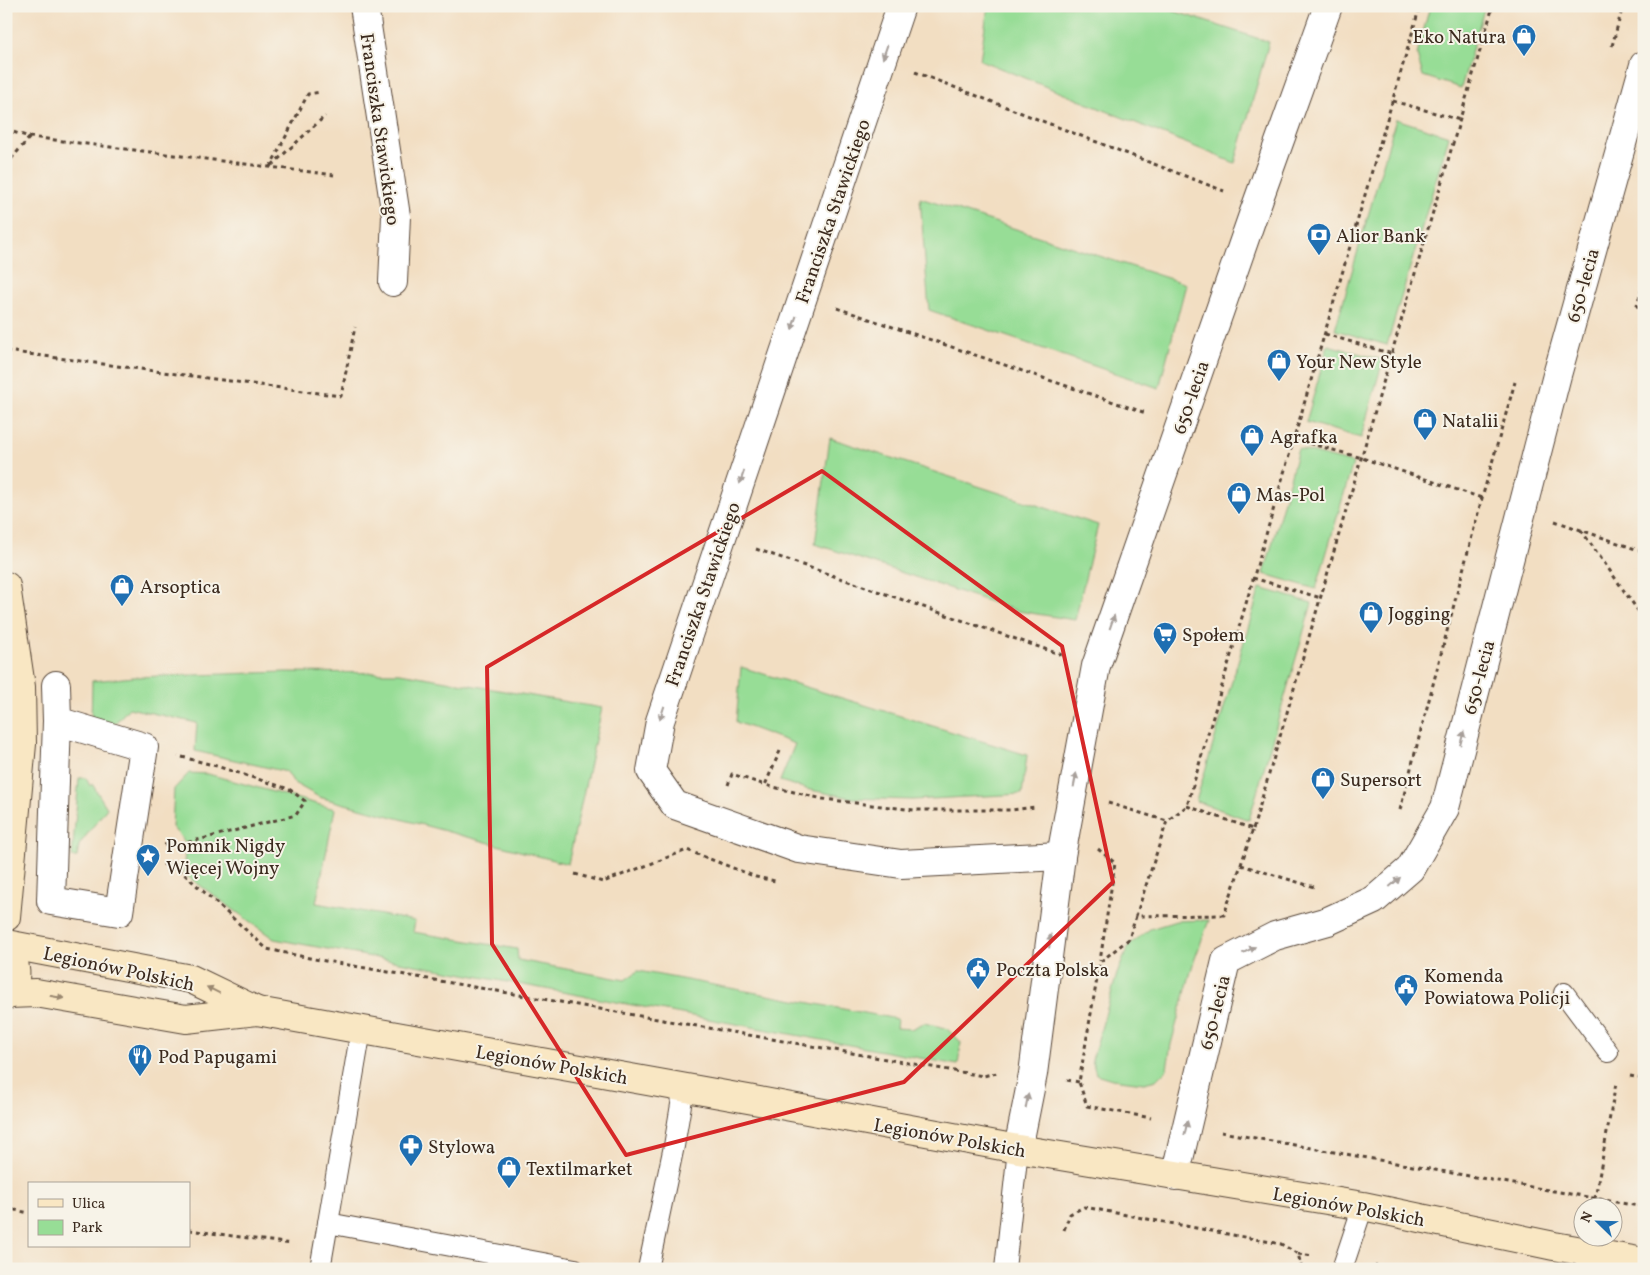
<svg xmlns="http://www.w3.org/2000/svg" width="1650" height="1275" font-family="Vollkorn,serif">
<rect width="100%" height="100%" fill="#f7f3e8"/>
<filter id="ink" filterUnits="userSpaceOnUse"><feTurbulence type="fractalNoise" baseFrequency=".02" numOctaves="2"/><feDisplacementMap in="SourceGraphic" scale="10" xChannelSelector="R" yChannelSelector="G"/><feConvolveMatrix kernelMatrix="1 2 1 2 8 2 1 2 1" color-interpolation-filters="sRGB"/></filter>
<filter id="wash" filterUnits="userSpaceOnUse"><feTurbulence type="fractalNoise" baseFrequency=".0096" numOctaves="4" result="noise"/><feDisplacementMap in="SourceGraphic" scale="20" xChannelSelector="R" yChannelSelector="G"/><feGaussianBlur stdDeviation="1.12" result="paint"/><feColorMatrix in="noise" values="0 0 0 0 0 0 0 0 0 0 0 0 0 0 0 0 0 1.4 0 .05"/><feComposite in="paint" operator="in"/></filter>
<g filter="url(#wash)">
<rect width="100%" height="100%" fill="#f2dec2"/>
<g fill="#97dd96" stroke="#69845a">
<path d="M988,6H1158L1269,42L1235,163L980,60Z"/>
<path d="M1430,6H1485L1461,88L1423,76L1417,55Z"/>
<path d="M1396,119L1449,136L1387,345L1335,330Z"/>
<path d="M920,198L1186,284L1159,388L929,310Z"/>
<path d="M1328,345L1383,360L1361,438L1306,422Z"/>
<path d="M830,438L1098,525L1075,620L1018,611L815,544Z"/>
<path d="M1298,449L1353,463L1316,589L1264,574Z"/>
<path d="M1260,588L1312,603L1249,820L1196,801Z"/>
<path d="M741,667L1027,755L1022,794L912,800L852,798L810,790L780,781L795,744L736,722Z"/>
<path d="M286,672L400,673L602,708L568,864L319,797L294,783L287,772L195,751L197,723L129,708L108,731L91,723L92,681L134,677Z"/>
<path d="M189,773L208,774L335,809L316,903L415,921L413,932L517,949L518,960L625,980L638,971L897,1019L896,1028L911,1029L924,1023L946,1028L961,1042L958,1065L274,939L183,873L186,843L172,827L174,789Z"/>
<path d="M79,778H86L90,786L92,784L107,808L79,845L77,857H72Z"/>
<path d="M1209,920L1193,964L1171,1044L1167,1069L1156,1080L1144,1083L1112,1079L1096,1074L1092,1060L1117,974L1129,945L1150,929L1176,921Z"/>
</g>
</g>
<g filter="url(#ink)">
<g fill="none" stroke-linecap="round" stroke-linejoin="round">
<defs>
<g id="lane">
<path d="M1564,993L1608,1052"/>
<path d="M328,1223L361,1030"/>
<path d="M320,1269L328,1223L575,1269"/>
<path d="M648,1269L674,1146L684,1087"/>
<path d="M1005,1269L1018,1149"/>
<path d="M1342,1269L1363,1206"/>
</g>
<g id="street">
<path d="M364,6L396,216L393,282"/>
<path d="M901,6L660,721L651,771L675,805L799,849L901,864L1061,856"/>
<path d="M56,685L57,721L51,901L119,912L144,747L57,721"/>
<path d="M1018,1149L1033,1074L1061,856L1096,666L1253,215L1328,6"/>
<path d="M1175,1176L1226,961L1275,936L1328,921L1374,900L1410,869L1445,808L1557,375L1644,65"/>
</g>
<g id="secondary">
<path d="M6,586L21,687L22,744L6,917"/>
<path d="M6,944L191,979L257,1011L748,1099L1018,1149L1363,1206L1554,1246L1644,1262"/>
<path d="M6,947C17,961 20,982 6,996"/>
<path d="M9,994L36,993L186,1019L257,1011"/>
</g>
</defs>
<use href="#lane" stroke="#564537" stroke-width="22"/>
<use href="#street" stroke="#564537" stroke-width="30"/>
<use href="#secondary" stroke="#564537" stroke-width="30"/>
<g stroke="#564537" stroke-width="3" stroke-dasharray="4 4" stroke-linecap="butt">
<path d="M1612,46L1623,6"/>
<path d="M915,72L1224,191"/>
<path d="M1393,101L1460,120"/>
<path d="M6,130L30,137L334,175"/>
<path d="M6,165L30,137"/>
<path d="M272,165L325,116"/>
<path d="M270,167L308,94L321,92"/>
<path d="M1644,281L1637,306L1644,309"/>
<path d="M837,308L1146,413"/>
<path d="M1325,334L1392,354"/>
<path d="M6,351L341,396L355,327"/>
<path d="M1294,439L1362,458L1482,498"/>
<path d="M1555,521L1644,552"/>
<path d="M1581,530L1644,619"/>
<path d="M756,549L1062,655"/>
<path d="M1253,578L1321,598"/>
<path d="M780,751L765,785L823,799L914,810H1011L1035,807"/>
<path d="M728,785L732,774L765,785"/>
<path d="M1108,803L1167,821"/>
<path d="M1187,806L1253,829L1224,915L1136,916L1167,821L1187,806L1420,6"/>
<path d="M1400,810L1482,498L1515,382"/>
<path d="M1253,829L1493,6"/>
<path d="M164,845L186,843L296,815L305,801L289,789L213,765L178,756"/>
<path d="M1098,849L1115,863L1100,961"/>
<path d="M163,864L183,873L267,949L314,959L983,1076L997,1073"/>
<path d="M1241,865L1314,887"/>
<path d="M575,874L603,882L687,850L756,877L775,881"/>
<path d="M1136,916L1129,939L1100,962L1079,1082L1087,1106L1151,1118"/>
<path d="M1630,1076L1644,1079"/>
<path d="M1067,1080L1079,1082"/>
<path d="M1221,1132L1644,1207"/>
<path d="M1595,1199L1616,1083"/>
<path d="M6,1208L29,1213"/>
<path d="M189,1230L292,1244"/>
<path d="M1064,1230L1070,1214L1084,1207L1281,1244L1298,1254L1302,1269"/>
<path d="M1298,1254L1313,1256"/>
<path d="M1375,1266L1387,1269"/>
</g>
<use href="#lane" stroke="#fff" stroke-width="20"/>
<use href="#street" stroke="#fff" stroke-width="28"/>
<use href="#secondary" stroke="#f9e7c3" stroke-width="28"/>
</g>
<defs><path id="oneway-solid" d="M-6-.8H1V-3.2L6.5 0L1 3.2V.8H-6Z" transform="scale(1.25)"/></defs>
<g fill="#a79f9a">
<use href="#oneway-solid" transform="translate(885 52) rotate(109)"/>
<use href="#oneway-solid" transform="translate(794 323) rotate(109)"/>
<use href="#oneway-solid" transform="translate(742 477) rotate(109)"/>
<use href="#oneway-solid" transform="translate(1112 622) rotate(-71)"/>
<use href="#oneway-solid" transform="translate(662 713) rotate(108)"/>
<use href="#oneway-solid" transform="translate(1462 738) rotate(-75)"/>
<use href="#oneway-solid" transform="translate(1075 780) rotate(-79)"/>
<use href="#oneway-solid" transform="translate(1395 882) rotate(-41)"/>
<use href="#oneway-solid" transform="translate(1050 941) rotate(-83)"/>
<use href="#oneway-solid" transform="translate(1249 950) rotate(-27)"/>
<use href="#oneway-solid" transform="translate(1027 1101) rotate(-79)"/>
<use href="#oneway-solid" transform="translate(1186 1128) rotate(-77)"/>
</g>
<g fill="#9a8870">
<use href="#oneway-solid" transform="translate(213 990) rotate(-154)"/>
<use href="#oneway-solid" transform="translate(57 997) rotate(10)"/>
</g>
</g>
<path fill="none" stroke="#d62828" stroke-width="4" stroke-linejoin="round" d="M822,471L1062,646L1113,882L904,1082L626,1155L492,944L487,667Z"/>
<defs>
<symbol id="shop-pin" viewBox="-11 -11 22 30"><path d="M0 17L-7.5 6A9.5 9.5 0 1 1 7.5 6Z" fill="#1f6fb2" stroke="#f7f3e8"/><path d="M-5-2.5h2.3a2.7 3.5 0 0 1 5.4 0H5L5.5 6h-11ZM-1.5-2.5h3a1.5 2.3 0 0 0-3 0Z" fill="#fff"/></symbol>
<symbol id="bank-pin" viewBox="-11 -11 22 30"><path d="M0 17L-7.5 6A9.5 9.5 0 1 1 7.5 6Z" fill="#1f6fb2" stroke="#f7f3e8"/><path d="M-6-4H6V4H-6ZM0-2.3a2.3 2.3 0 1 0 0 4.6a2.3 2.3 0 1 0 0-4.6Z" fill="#fff"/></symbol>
<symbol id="supermarket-pin" viewBox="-11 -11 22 30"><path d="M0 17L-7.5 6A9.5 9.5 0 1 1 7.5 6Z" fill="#1f6fb2" stroke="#f7f3e8"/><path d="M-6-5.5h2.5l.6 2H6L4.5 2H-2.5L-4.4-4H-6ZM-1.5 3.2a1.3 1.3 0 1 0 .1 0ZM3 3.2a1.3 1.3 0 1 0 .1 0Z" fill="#fff"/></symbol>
<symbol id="sight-pin" viewBox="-11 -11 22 30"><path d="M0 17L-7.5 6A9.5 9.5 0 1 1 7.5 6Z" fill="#1f6fb2" stroke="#f7f3e8"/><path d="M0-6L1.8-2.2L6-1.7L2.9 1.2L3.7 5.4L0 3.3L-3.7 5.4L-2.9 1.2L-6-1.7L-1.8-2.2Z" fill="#fff"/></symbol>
<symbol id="civic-pin" viewBox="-11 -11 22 30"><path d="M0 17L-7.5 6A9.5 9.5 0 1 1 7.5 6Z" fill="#1f6fb2" stroke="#f7f3e8"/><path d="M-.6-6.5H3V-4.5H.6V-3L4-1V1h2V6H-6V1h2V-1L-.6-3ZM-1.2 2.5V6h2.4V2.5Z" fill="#fff"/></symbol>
<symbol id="restaurant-pin" viewBox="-11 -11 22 30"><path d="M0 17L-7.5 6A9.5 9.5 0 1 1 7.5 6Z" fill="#1f6fb2" stroke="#f7f3e8"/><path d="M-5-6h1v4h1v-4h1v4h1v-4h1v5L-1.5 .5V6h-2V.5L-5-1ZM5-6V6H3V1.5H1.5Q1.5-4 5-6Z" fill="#fff"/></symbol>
<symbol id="pharmacy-pin" viewBox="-11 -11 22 30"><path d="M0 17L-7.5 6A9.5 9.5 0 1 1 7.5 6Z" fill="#1f6fb2" stroke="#f7f3e8"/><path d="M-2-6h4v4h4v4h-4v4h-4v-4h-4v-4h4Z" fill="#fff"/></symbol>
</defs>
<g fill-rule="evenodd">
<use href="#shop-pin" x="1510" y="22" width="28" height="38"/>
<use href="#bank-pin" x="1305" y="221" width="28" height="38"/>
<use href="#shop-pin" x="1265" y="347" width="28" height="38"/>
<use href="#shop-pin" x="1411" y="406" width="28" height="38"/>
<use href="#shop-pin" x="1238" y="422" width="28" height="38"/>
<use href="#shop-pin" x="1225" y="480" width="28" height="38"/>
<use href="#shop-pin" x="108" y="572" width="28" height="38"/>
<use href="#shop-pin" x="1357" y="599" width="28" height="38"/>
<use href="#supermarket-pin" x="1151" y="620" width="28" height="38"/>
<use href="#shop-pin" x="1309" y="765" width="28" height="38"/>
<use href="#sight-pin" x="134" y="842" width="28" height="38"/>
<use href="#civic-pin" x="964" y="955" width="28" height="38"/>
<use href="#civic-pin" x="1392" y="972" width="28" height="38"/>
<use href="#restaurant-pin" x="126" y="1042" width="28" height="38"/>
<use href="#pharmacy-pin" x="397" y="1132" width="28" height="38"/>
<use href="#shop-pin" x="495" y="1154" width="28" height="38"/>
</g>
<g text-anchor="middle" stroke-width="4" stroke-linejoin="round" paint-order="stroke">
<g font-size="19" fill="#3b2a1e" stroke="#f7f3e8" text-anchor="start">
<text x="1506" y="43" text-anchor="end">Eko Natura</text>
<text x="1336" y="242">Alior Bank</text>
<text x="1296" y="368">Your New Style</text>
<text x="1442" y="427">Natalii</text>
<text x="1270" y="443">Agrafka</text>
<text x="1256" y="501">Mas-Pol</text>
<text x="140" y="593">Arsoptica</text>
<text x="1388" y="620">Jogging</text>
<text x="1182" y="641">Społem</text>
<text x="1340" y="786">Supersort</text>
<text x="166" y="852">Pomnik Nigdy<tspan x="166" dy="22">Więcej Wojny</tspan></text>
<text x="996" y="976">Poczta Polska</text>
<text x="1424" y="982">Komenda<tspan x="1424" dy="22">Powiatowa Policji</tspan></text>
<text x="158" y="1063">Pod Papugami</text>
<text x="428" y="1153">Stylowa</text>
<text x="526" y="1175">Textilmarket</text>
</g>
<g font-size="19" fill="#3b2a1e" stroke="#f7f3e8">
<text transform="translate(381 129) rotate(82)" y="7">Franciszka Stawickiego</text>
<text transform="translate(832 211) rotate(-71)" y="7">Franciszka Stawickiego</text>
<text transform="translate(1582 285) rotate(-74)" y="7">650-lecia</text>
<text transform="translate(1190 397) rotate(-71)" y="7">650-lecia</text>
<text transform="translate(702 594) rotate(-71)" y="7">Franciszka Stawickiego</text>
<text transform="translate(1478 677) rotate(-75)" y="7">650-lecia</text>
<text transform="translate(119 968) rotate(12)" y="7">Legionów Polskich</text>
<text transform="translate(1214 1012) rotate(-76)" y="7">650-lecia</text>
<text transform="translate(552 1064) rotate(10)" y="7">Legionów Polskich</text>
<text transform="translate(950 1137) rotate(10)" y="7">Legionów Polskich</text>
<text transform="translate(1349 1206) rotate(10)" y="7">Legionów Polskich</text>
</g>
</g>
<rect width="1650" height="1275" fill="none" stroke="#f7f3e8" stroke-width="25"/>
<rect x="28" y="1182" width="162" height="65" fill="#f7f3e8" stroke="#aca397"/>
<rect x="38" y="1199" width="25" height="8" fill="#f9e7c3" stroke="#aca397"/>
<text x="72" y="1208" font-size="15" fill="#3b2a1e">Ulica</text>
<rect x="38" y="1220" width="25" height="15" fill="#97dd96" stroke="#aca397"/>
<text x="72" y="1232" font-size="15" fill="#3b2a1e">Park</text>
<g transform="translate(1598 1222) rotate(293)"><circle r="24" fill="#f7f3e8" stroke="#aca397"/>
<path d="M0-4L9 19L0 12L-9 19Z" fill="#1f6fb2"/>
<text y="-8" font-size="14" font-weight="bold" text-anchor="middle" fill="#3b2a1e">N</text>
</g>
</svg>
